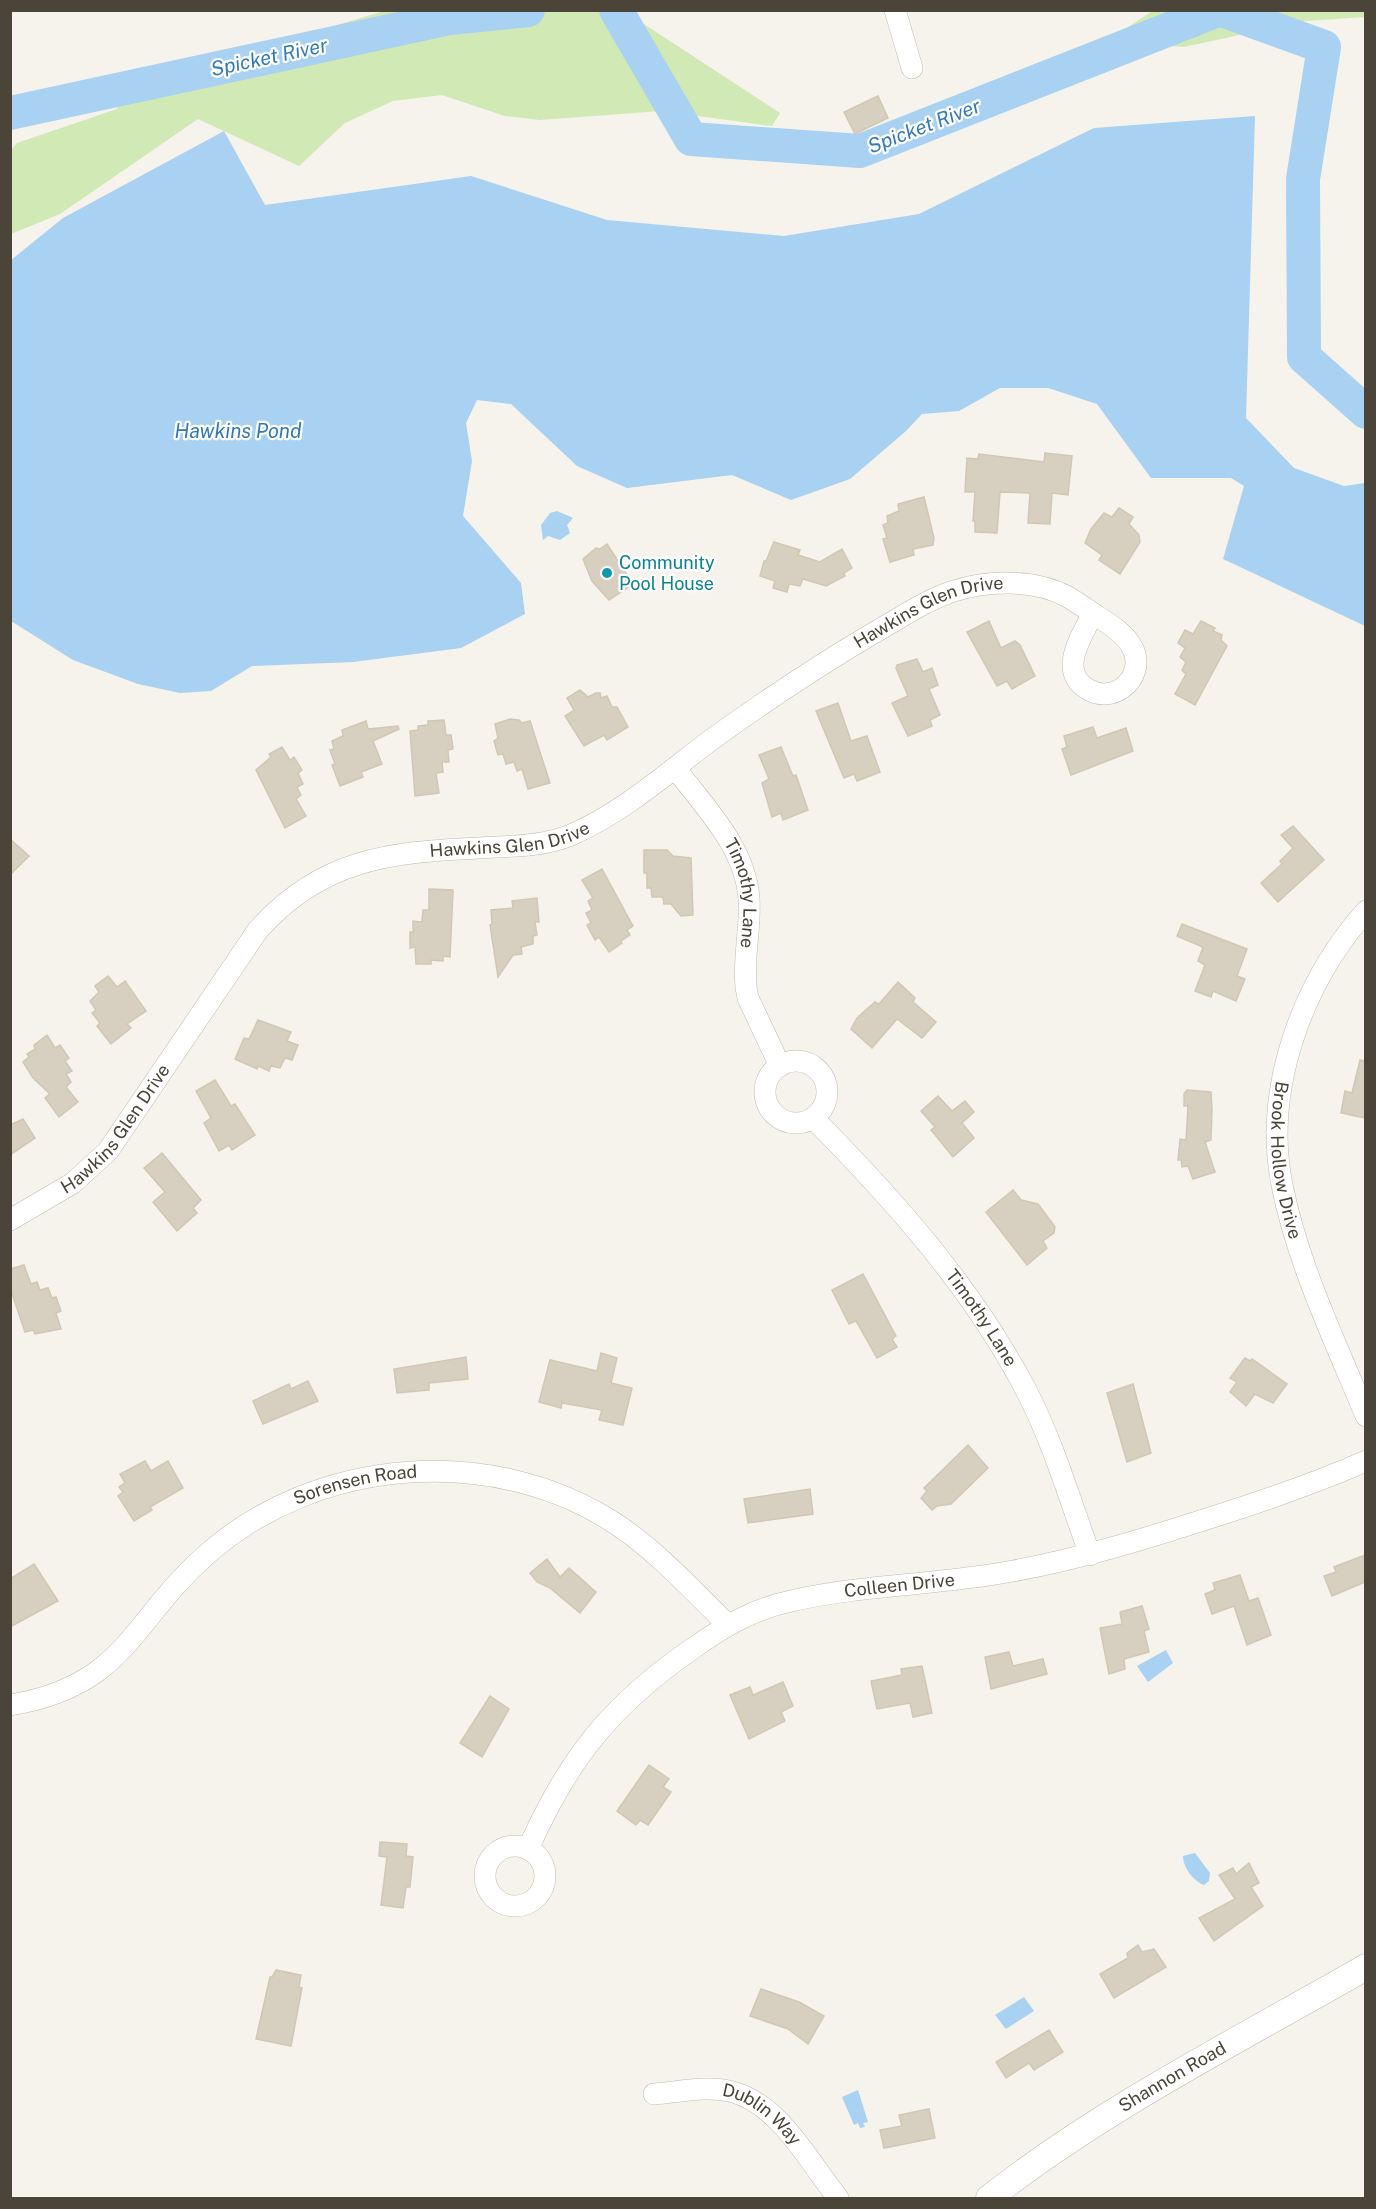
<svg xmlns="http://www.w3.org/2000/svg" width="1376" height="2209" font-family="'Public Sans',sans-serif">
<rect width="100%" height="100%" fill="#f5f3eb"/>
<g fill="#d0e9b5">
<path d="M1154,10H1365L1366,17L1304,21L1184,47L1109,42L1119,38L1125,29Z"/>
<path d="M384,11H624L780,113L772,126L661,111L540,120L505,116L442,95L393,101L345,123L299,166L198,119L60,214L11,234V150L17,143L117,109L118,104L220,60Z"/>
</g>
<g fill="#a9d1f1">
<path d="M1255,116L1246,418L1294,468L1344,486L1365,483V626L1223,559L1244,486L1231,478H1151L1097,404L1048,388H1000L959,411L922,414L906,431L850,479L791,500L732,475L627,488L577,466L511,404L477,400L466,423L472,461L463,516L521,583L525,614L461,648L353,662L252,666L211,691L180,693L138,684L73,660L11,621V260L63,218L224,131L265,205L471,176L607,220L784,236L919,214L1094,128Z"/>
<path d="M557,511L573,518L567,525L570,533L560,540L548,536L543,540L541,525L550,513Z"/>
<path d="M1166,1650L1173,1663L1148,1682L1137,1666Z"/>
<path d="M1195,1853L1210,1873L1209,1881L1204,1885C1193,1881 1183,1867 1183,1856Z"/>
<path d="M1024,1997L1034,2011L1006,2029L995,2015Z"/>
<path d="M858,2090L868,2122L863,2123L865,2127L860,2128L858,2123L854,2125L842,2097Z"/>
</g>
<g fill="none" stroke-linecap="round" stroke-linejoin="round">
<g stroke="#a9d1f1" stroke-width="34">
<path d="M616,10L691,139L860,151L1218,10"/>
<path d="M1222,10L1324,47L1303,179L1304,357L1366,412"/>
<path d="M10,113L450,18L528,10"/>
</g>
</g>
<g fill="#d7cfc0" stroke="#d2c7b4" stroke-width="1.5">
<path d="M878,96L888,118L855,134L844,112Z"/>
<path d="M1045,453L1072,456L1068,495L1052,493L1050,524L1028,523L1030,493L1000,492L997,533L975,532V521H973L975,492H965L967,458L978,459L979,454L1044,462Z"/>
<path d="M924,497L934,538L933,545L913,549L914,555L890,562L883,539L887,538L883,525L888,523L887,516L899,511L898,504Z"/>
<path d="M1119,508L1133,517L1129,524L1139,535L1140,542L1120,574L1099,560L1102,555L1085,543L1091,529L1104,513L1112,517Z"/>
<path d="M774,542L800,550L798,555L820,562L842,549L852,568L844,573L845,576L826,586L803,579L800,586L789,584L787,592L773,588L775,581L760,576L764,561H766Z"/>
<path d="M607,544L633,584L609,600L592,581L583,559L596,548L600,549Z"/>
<path d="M989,621L1001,648L1015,641L1020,645L1035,676L1012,689L1007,681L997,686L967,632Z"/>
<path d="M1201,621L1215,628L1213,631L1222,635L1221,640L1227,646L1195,705L1175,694L1186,674L1182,670L1186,662L1180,657L1185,648L1178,643L1185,630L1193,634Z"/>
<path d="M917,659L923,672L932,668L938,685L929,689L940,715L930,720L932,726L908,736L892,703L908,696L896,668L897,665Z"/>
<path d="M580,690L588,697L596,693H600L601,698L607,696L612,707H617L628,727L607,740L604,735L584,746L565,716L574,710L567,698Z"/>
<path d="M838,703L851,741L867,736L880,772L857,781L854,774L844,778L816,711Z"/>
<path d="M510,719L519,720L522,723L530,721L550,783L528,789L522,769L517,771L514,762L506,764L503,754L498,755L494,741L498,738L495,724Z"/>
<path d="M444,720L446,735H451L453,749L448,750L449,762H442L443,772L436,773L439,793L415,796L410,731L418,730V726L428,725V721Z"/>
<path d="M366,721L368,729L398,726L399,729L373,741L382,764L361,772L363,777L340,786L332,765L335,764L330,750L334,749L332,741L343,736L342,730Z"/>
<path d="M1093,727L1097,738L1126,728L1133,751L1071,775L1062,749L1067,747L1064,736Z"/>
<path d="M282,747L290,760L294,757L302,770L298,773L303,784L297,787L301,795L296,799L306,816L285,828L256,770L271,757L269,754Z"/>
<path d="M781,747L793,776L796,775L808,810L783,820L781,813L772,817L762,783L769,779L759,755Z"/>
<path d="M1293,826L1324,860L1278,902L1261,883L1282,864L1280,861L1293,848L1281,835Z"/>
<path d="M10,839L29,856L10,875Z"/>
<path d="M644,850H667L673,856L691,858L693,915L681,916L671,904H664L663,897H652L651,888H647V873H644Z"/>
<path d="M602,869L633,926L627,930L630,935L621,941L622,943L609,952L599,937L595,940L587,925L591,923L586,913L592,910L588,901L593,898L582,880Z"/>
<path d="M429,889L453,890L450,957L443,956V961L431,960V964H416L415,947L410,948V932H413V921L422,922L423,910H429Z"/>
<path d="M537,898L539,922H535L537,935L533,936V944L521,947L522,954L513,955L498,977L490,925L492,924L491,910L513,908L512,901Z"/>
<path d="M1182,924L1247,949L1237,976L1245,979L1236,1001L1213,991L1211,997L1195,991L1205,965L1198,961L1203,947L1177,936Z"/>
<path d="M108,976L117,987L125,981L146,1011L127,1024L131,1028L111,1044L97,1026L100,1023L92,1013L96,1010L90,1001L99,992L95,986Z"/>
<path d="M898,982L915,998L913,1002L936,1022L922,1038L897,1019L872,1048L851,1029L857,1018L875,1002L879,1004Z"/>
<path d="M258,1020L291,1032L287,1041L298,1045L292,1060L285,1058L280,1068L271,1066L269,1071L258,1066L257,1069L235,1059L244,1038L249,1039Z"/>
<path d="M47,1035L55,1048L60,1045L69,1058L65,1061L72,1071L66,1074L71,1082L66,1087L78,1102L59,1117L45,1098L50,1094L33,1078L23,1062L29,1057L27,1054L35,1049L34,1045Z"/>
<path d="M1360,1060L1365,1061V1118L1341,1113L1345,1091L1352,1093Z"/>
<path d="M215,1080L231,1106L235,1104L255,1135L232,1150L229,1145L219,1151L204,1123L211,1118L196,1091Z"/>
<path d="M1187,1090L1211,1092L1212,1110L1211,1140L1205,1142L1215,1172L1193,1179L1188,1166L1182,1167L1181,1160H1178L1180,1139L1186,1140L1188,1106H1184V1094Z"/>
<path d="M938,1096L952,1111L965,1101L974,1112L962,1123L974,1138L953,1157L931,1130L935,1127L921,1111Z"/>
<path d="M23,1119L35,1138L10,1155V1125Z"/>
<path d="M162,1153L201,1200L193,1208L197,1213L177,1231L153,1202L165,1192L144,1168Z"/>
<path d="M1013,1190L1021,1200L1038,1204L1055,1227L1054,1233L1043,1241L1047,1248L1027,1265L986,1212Z"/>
<path d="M24,1265L31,1284L37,1282L40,1290L48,1288L52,1298L56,1297L61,1311L56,1313L61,1329L35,1334L33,1330L25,1332L10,1288V1269Z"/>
<path d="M863,1274L896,1336L892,1339L897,1347L877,1358L856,1321L849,1324L832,1290Z"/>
<path d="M601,1353L617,1358L611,1383L632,1388L623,1425L599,1420L602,1410L562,1403L561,1408L539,1402L550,1360L597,1371Z"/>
<path d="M466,1357L468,1379L429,1383V1390L397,1393L394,1369Z"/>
<path d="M1245,1358L1250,1361L1252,1359L1287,1384L1273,1403L1255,1394L1246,1406L1230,1392L1237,1382L1230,1378Z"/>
<path d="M308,1381L318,1401L263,1424L253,1401L289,1384L291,1389Z"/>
<path d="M1133,1384L1151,1453L1127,1462L1107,1393Z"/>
<path d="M968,1445L988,1468L951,1504L937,1506L932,1510L921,1498L927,1491L924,1488Z"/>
<path d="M145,1461L151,1471L168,1461L183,1488L150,1507L152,1510L134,1521L118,1496L123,1492L119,1487L125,1483L120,1474Z"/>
<path d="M810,1489L813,1514L748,1523L744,1499Z"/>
<path d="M1365,1555V1582L1332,1596L1324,1576L1336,1572L1334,1567Z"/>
<path d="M547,1559L560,1577L569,1568L596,1592L580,1613L550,1588L537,1582L530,1573Z"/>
<path d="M34,1564L58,1601L10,1627V1579Z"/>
<path d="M1240,1575L1249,1601L1258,1598L1271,1635L1247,1645L1234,1606L1212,1614L1205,1594L1215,1590L1213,1583Z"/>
<path d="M1142,1606L1149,1629L1144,1631L1149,1652L1124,1659L1125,1669L1109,1674L1100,1628L1122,1624L1120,1612Z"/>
<path d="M1009,1652L1013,1666L1043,1659L1047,1674L991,1689L985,1657Z"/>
<path d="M922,1666L932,1713L913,1717L910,1703L877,1709L871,1681L902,1675L901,1669Z"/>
<path d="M783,1682L793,1706L781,1712L785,1721L749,1739L730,1695L750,1687L753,1695Z"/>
<path d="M490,1696L509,1709L482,1757L460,1743Z"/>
<path d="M649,1765L669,1779L663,1787L671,1792L648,1825L640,1820L636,1825L617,1811Z"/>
<path d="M380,1842L407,1844L406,1856L413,1857L410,1887H406L403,1908L381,1905L387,1857L379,1856Z"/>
<path d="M1249,1863L1259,1883L1251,1887L1263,1906L1214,1941L1199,1918L1235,1899L1219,1875L1233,1868L1236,1874Z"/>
<path d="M1138,1945L1142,1952L1154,1949L1166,1967L1114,1998L1100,1974L1128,1958L1127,1953Z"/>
<path d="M276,1970L301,1975L299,1987L302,1988L291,2046L256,2039L270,1977H272Z"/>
<path d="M761,1989L799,2002L824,2016L808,2044L788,2029L750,2016Z"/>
<path d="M1049,2030L1063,2052L1034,2070L1029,2063L1006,2078L996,2062Z"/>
<path d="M929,2109L935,2138L884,2148L880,2130L902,2126L899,2115Z"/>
</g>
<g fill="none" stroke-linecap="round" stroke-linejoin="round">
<defs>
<g id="minor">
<path d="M895,10L912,68"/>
<path id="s1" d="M675,768C704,806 746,848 749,899C751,928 743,957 746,987L748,998L780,1066"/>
<path id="s2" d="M1366,911C1302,983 1263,1089 1282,1185C1298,1265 1335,1341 1366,1416"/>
<circle cx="796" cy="1092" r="31"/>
<path id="s3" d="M813,1118C894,1200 972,1287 1026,1390C1053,1442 1070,1500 1090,1555"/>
<path id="s4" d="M10,1220L73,1183L108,1151L258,930C321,859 390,852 479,848C510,846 542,847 571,835C622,813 667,773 711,740C765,701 819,665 877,631C902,617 926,600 954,591C989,580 1035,579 1068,597C1078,603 1088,610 1097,616C1110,624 1125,634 1132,647C1147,674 1117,705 1089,690C1057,672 1081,637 1093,614"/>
<path id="s5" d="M10,1705C126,1686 131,1621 206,1555C316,1457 493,1443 616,1524C657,1551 692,1590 727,1624"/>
<circle cx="515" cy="1876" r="30"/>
<path id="s6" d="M528,1849C568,1759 611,1705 692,1649C723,1627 753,1609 791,1601C865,1584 940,1585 1013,1571C1084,1558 1151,1537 1219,1515C1269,1499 1318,1482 1366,1461"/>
<path id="s7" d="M654,2094C679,2092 708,2085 733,2092C780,2105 809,2162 838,2198"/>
</g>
<g id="tertiary">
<path id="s8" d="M989,2198C1104,2108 1239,2040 1366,1967"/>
</g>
</defs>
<use href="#minor" stroke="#c1bbad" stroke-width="22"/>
<use href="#tertiary" stroke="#c1bbad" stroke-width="27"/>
<use href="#minor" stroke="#fff" stroke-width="21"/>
<use href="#tertiary" stroke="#fff" stroke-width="26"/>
</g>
<circle fill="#0f9aa8" stroke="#fff" stroke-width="2" cx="607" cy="573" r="6"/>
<g text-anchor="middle" stroke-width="4.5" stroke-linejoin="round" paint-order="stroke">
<g font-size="18" fill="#0d838f" stroke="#fff" text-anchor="start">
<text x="619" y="569">Community<tspan x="619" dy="21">Pool House</tspan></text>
</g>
<g font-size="18" fill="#4a4439" stroke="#fff">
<text dy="6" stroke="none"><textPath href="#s4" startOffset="1149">Hawkins Glen Drive</textPath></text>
<text dy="6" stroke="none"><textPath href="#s4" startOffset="663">Hawkins Glen Drive</textPath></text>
<text dy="6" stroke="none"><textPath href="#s1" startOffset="146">Timothy Lane</textPath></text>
<text dy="6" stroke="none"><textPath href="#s4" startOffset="142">Hawkins Glen Drive</textPath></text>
<text dy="6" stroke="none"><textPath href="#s2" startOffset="272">Brook Hollow Drive</textPath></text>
<text dy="6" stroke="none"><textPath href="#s3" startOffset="262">Timothy Lane</textPath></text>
<text dy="6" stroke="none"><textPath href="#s5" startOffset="422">Sorensen Road</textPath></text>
<text dy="6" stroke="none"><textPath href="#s6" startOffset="483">Colleen Drive</textPath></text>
<text dy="6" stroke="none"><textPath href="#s8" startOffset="220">Shannon Road</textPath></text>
<text dy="6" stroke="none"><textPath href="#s7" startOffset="116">Dublin Way</textPath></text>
</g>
<g font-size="20" font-style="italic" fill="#317ab7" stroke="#fff">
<text transform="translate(269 57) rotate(-12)" y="7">Spicket River</text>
<text transform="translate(924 126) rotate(-21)" y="7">Spicket River</text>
<text x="238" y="438">Hawkins Pond</text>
</g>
</g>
<rect width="1376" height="2209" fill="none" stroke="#4a4439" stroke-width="24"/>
</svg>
